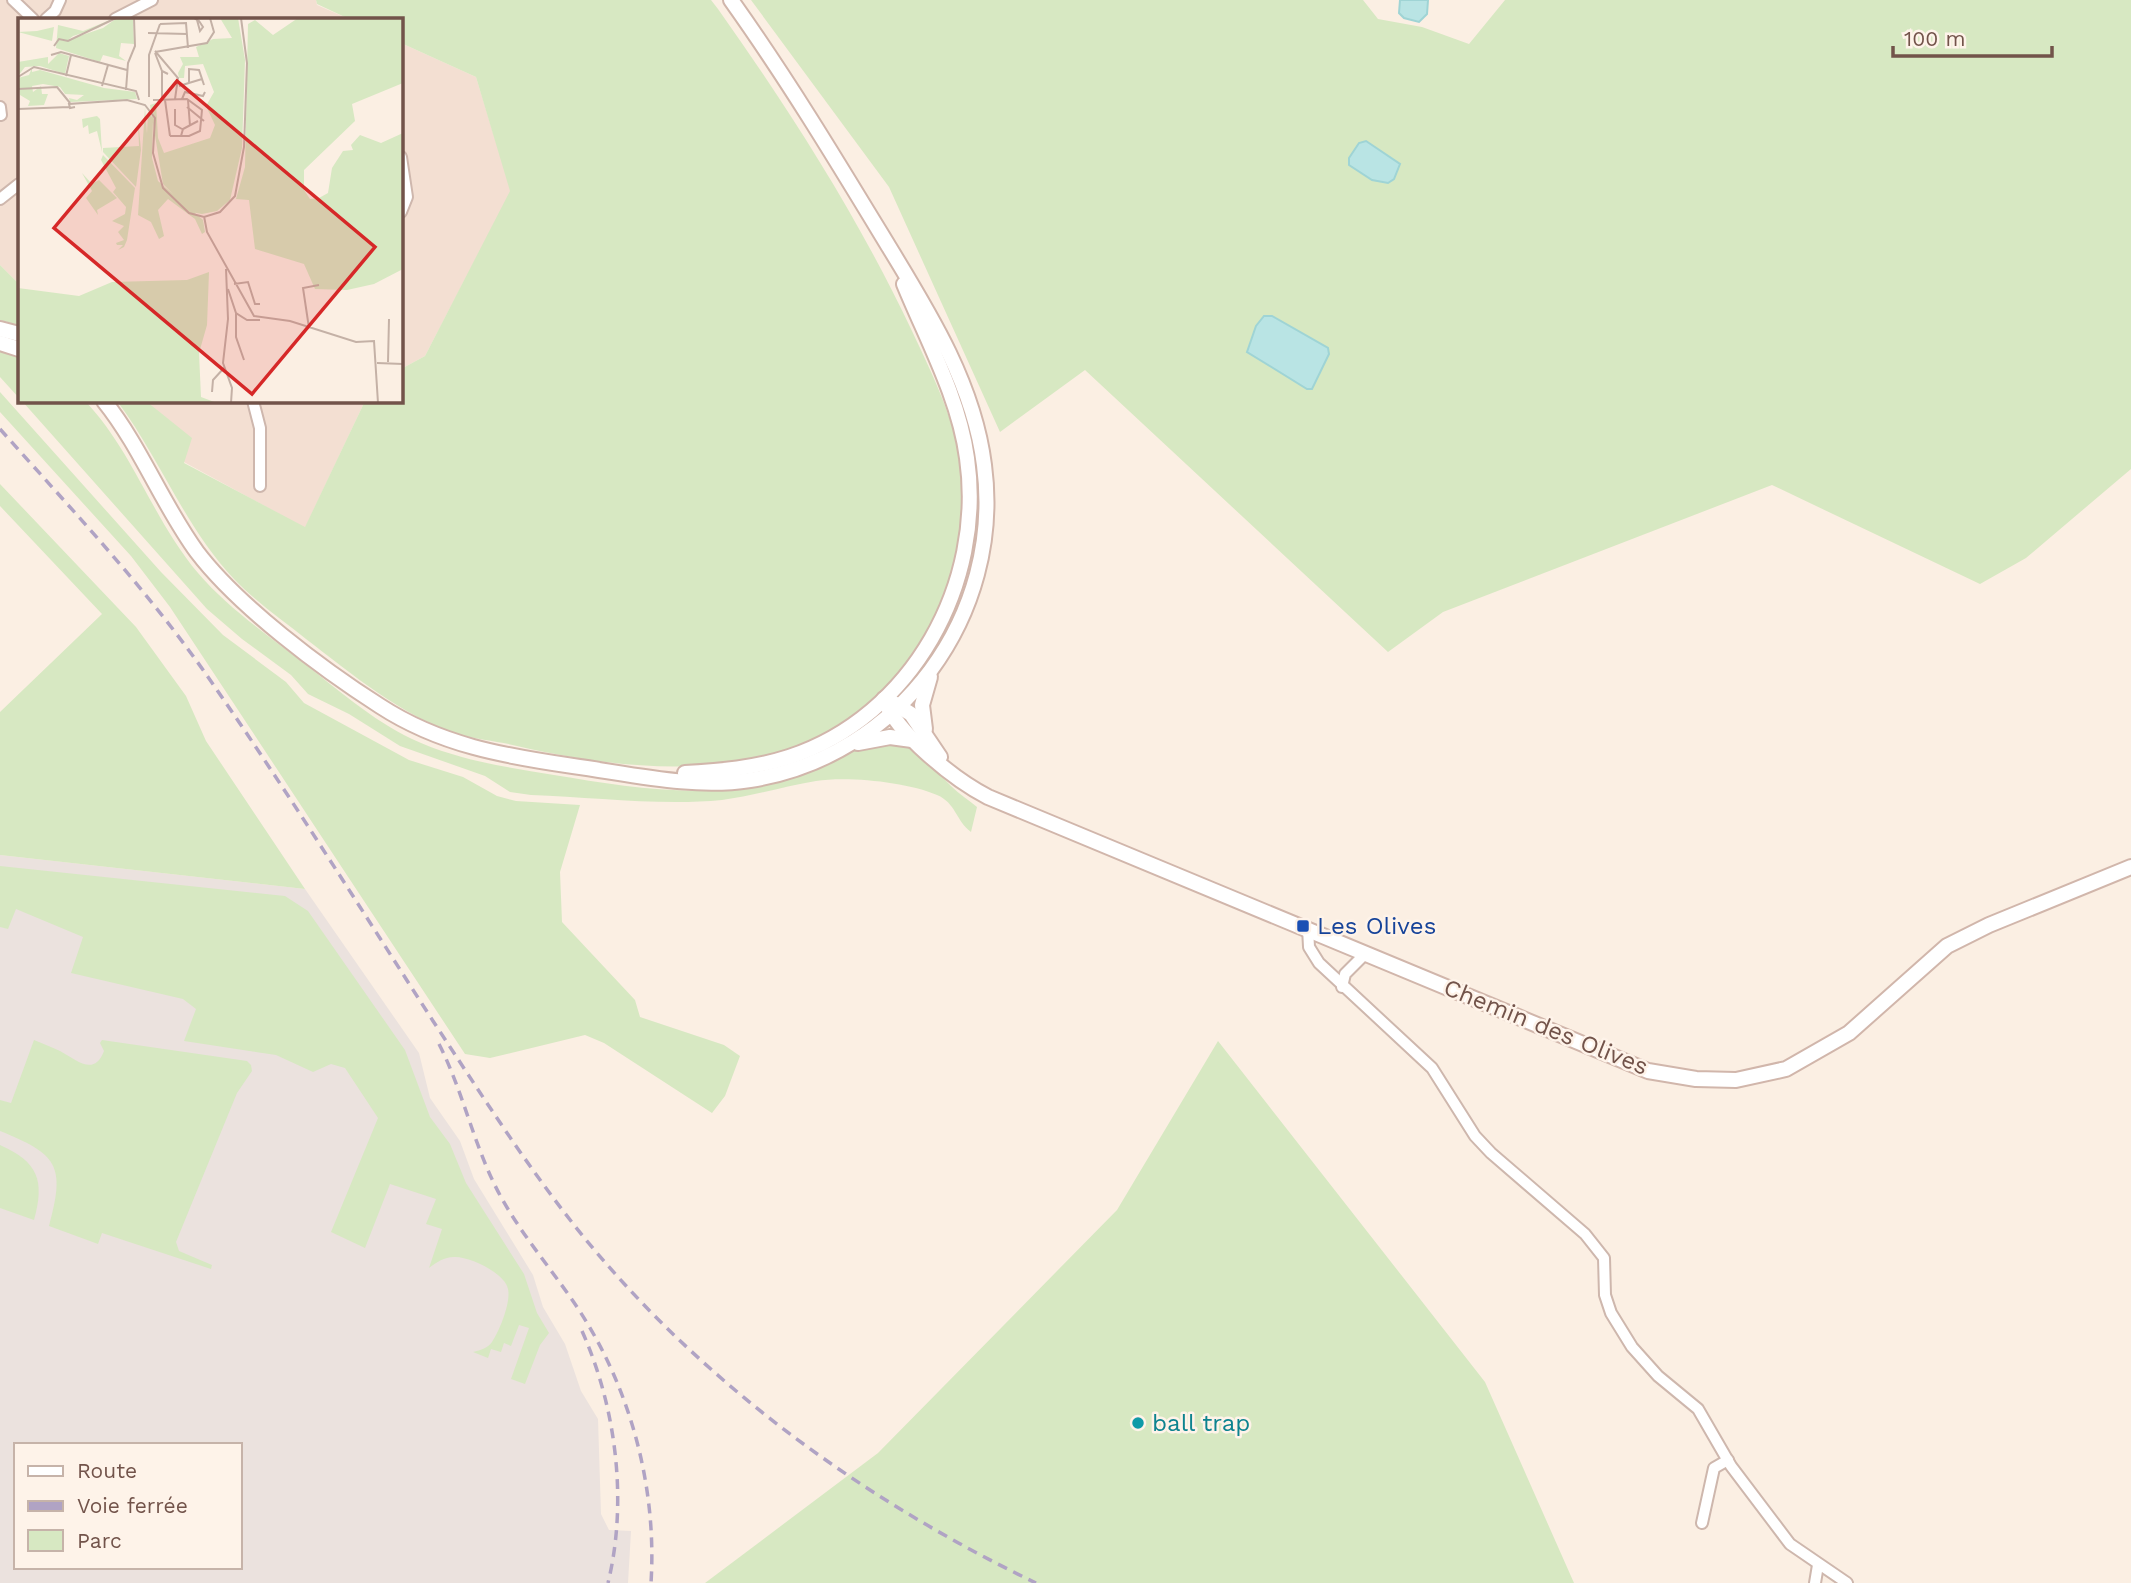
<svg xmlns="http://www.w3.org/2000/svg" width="2131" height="1583" font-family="'Work Sans',sans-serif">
<rect width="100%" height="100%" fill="#fbefe3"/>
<g fill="#f3dfd2">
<path d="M0,0H316L317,5L349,19H19V284L0,265Z"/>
<path d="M401,43L476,77L511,191L425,356L401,369Z"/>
<path d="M146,401H365L305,528L184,462L166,418Z"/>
</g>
<path fill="#ebe2de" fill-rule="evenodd" d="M0,855L305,889L419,1053L430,1098L460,1141L474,1179L533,1275L543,1307L565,1344L581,1391L598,1419L601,1514L609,1530L631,1531L628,1583H0ZM16,1445H240V1567H16Z"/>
<g fill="#d7e8c2">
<path d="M316,0H711L718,9C791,112 858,217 912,331C933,376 958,425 962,476C968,534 953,590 924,639C835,788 665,780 517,746C498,741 477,740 458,734C402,716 353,675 306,639C282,620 255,601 234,579C184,526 160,458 117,401H146L192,438L184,463L305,527L365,401H401V369L425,356L510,191L476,77L401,43V19H349L317,4Z"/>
<path d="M751,0H1363L1378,19L1422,27L1469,44L1505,0H2131V469L2026,558L1980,584L1772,485L1443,612L1388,652L1085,370L1000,432L889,187Z"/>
<path d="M0,265L19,284V325L0,320Z"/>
<path d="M0,351L19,358V398L0,377Z"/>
<path d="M0,392L161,572L223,635L286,682L304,703L409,760L463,777L497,796L516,801L580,805L560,872L562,922L635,1000L640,1017L724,1045L740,1056L725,1096L712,1113L604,1043L585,1035L490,1058L465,1054L170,607L131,556L0,412Z"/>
<path d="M22,401H85C133,451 153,520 198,573C227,607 266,634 301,661C336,688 372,720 412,739C457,760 505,767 554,775C621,786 691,798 759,785C806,776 849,741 898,742C921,743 937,773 951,786C959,794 969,800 977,807L971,832C956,821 956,803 937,795C907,782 848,776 816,781C785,786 754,796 722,800C661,806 592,797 531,795L510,792L485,776L400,746L349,714L308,694L291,675L242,639L207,609Z"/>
<path d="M0,484L136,627L186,696L206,741L305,889L0,855V712L102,614L0,506Z"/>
<path d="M0,866L285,896L308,911L405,1050L430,1117L450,1144L466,1183L524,1274L537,1313L549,1333L540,1345L525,1384L511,1379L529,1328L519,1325L511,1346L504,1343L501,1352L491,1349L488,1358L473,1352C481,1350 488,1348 492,1342C500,1330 511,1302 508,1289C505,1273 469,1256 454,1257C444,1257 437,1262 429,1268L442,1229L426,1224L436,1199L390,1184L365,1248L331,1232L378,1118L345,1068L331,1064L313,1072L276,1055L184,1041L196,1009L183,999L71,973L83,937L16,909L8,929L0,927Z"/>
<path d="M34,1040C43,1044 52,1047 60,1051C77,1060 94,1077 104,1051L100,1043L102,1040L247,1061L251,1065L252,1071L237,1093L176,1242L179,1251L212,1265L211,1269L102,1233L98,1244L49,1226C66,1165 57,1154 0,1131V1100L11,1103Z"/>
<path d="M1218,1041L1485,1382L1574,1583H705L878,1453L1117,1210Z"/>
<path d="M0,1145C38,1162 45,1180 34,1220L0,1208Z"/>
</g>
<g fill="#b9e4e4" stroke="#9fd4d5" stroke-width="2">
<path d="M1400,0H1428L1427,14L1419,22L1404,18L1399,13Z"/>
<path d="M1366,141L1400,164L1394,179L1388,183L1372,180L1349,165V158L1359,143Z"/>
<path d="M1264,316H1272L1328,348L1329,354L1312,389H1307L1247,352L1256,326Z"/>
</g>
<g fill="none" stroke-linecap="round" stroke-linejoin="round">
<defs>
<g id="street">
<path d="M13,0L33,19"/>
<path d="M46,19L55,11L60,0"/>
<path d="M115,19L152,0"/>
<path d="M0,107L1,115"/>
<path d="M401,157L407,197L401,212"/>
<path d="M0,199L19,184"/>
<path d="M253,401L260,428V486"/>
<path d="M1308,928L1309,947L1319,963L1432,1068L1475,1136L1491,1153L1585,1234L1604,1258L1605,1295L1611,1313L1632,1347L1658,1376L1698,1409L1731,1466L1790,1544L1847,1583"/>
<path d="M1342,987L1345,974L1366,953"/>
<path d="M1702,1523L1714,1468L1728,1460"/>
<path d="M1815,1583L1818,1565"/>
</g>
<g id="secondary">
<path d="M0,329L19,334"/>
<path d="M0,343L19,349"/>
<path d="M104,401C141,447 162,504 197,552C238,606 322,669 380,706C440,745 504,756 573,766C631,774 692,789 750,780C900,757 1004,615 984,465C974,385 930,314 889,247C838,163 788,80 731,0"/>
<path d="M884,699C897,734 955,780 988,797L1648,1071L1696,1079L1736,1080L1786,1069L1849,1033L1947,946L1989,925L2131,867"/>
<path d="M892,702L911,714L940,757"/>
<path d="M925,729L922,705L930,677"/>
<path d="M858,743L890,737L912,740"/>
<path d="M685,773C720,771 755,768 789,757C913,716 985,583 967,458C959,398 927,340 904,284"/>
</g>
</defs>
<use href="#street" stroke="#ceb7ad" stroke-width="14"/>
<use href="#secondary" stroke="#d1b6ab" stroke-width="18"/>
<use href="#street" stroke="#fff" stroke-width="10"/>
<use href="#secondary" stroke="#fff" stroke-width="14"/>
<g stroke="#b0a3c4" stroke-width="3.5" stroke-dasharray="10 7" stroke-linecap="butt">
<path d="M0,429C72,510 146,588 208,677C286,789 359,906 433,1021C485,1100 536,1181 597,1253C717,1394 870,1503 1036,1583"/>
<path d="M439,1044C464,1093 474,1148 501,1197C523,1237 554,1272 579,1310C631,1390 657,1488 651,1583"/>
<path d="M582,1331C616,1407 628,1501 608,1583"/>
</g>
</g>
<rect fill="#1a4fb4" stroke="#fef3e9" stroke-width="2.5" x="1296" y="919" width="14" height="14" rx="3.5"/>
<circle fill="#0f9aa8" stroke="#fef3e9" stroke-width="2.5" cx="1138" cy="1423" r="7"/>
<g text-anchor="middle" stroke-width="5" stroke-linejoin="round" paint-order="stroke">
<g font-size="24" fill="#164399" stroke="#fef3e9" text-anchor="start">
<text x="1317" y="934">Les Olives</text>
</g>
<g font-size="24" fill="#72534a" stroke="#fef3e9">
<text transform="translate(1546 1027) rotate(22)" y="8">Chemin des Olives</text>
</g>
<g font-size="24" fill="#0d838f" stroke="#fef3e9" text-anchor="start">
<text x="1152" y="1431">ball trap</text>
</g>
</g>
<g transform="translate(18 18)">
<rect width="385" height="385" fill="#fbefe3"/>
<path d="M97,0L80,10L55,18L50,22L85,10L99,0H115L116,26L103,25L101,38L108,43L85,37L82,44L38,30L40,7L65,13ZM202,0H220L227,42L224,130L212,182L199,193L184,196L173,194L145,166L132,87L138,85L140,120L146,135L192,120L197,107L188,88L196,74L185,46L167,48L166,60H161L160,55L165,46L162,39H181L178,29L195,21L214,20ZM280,0H385V65L334,86L337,103L286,152V172L292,181L301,180L310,175L314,150L325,133L335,132L333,127L342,117L363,125L385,115V251L356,266L329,272L297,271L286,246L237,231L231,182L218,181L227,149L230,6L237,2L255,17ZM36,9L34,23L0,14L19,13ZM41,35L51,38L47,56L22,48L7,49L0,58V44L30,39V46ZM14,50V54L22,52L86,70L117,74L119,81L52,84L51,80L59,82L66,77L47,76L42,69L25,66L14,68L15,74L23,68L24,76H30L26,87L10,88L12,83L2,77L0,60L11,57ZM127,90L129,116L130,93L135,101L134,140L140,163L185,202L187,214L184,216L177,201L150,181L140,192L146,218L141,221L133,204L120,197ZM79,98L82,101L84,134L79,113L71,116L70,107L65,110L64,101ZM120,101L123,132L118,169L85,134V130L121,128ZM85,137L117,170L109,222L106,229L100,232L105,227H99L98,225L106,222L100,214L106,208L94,203L107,196L108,189L95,174L98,170L83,142ZM64,155L74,166L81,162L99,180L79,192L80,197L68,180L74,173ZM191,254L189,307L181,335L183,379L199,385L0,384V270L61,278L94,264L169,262Z" fill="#d7e8c2"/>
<path fill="none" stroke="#c4b1a6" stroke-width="2" d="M176,0L179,2L181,3L185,9L182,13L179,2M142,6L168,5L170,30M130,15L169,16M36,28L41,21L50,23L98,0M137,33L160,60L157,81M137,34L189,25L196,14L192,0M137,35L144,53L150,56M33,37L43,34L109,52M48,58L53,37M0,59L16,49L118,73L121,82M171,64V51L181,52L186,67M84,68L90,47M161,68L184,61M0,71L39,69L52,85M108,72L110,45L117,28L116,0M131,79V37L142,6M144,81V53M164,81L167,74L185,78L187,74M135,82L169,81L184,92L182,113L171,118H152M147,82L152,118M170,82L172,108M57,89L52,90L51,86L109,82L127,87L137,100L135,135L145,170L171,195L186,199L202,194L217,178L226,129L229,45L223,0M169,89L186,103M0,91L51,89M157,91V107L164,111M163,118L165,111L180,103M186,198L189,214L236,298L272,303L338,324L356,323L360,385M208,251L210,301L205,345L214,370L213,385M216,266L230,264L237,286H242M210,271L218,295L229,302H242M218,295V319L226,342M291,310L285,270L301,267M370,344L371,301M359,345L385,346M194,374L195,362L206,350"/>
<path fill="#d62828" fill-opacity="0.15" stroke="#d62828" stroke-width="3.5" d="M159,63L357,229L234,376L36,210Z"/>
<rect width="385" height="385" fill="none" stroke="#72534a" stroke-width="3.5"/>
</g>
<rect x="14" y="1443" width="228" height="126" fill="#fef3e9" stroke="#c6b3a9" stroke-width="2"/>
<rect x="28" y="1466" width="35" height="10" fill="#ffffff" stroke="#c6b3a9" stroke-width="2"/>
<text x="77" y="1478" font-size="21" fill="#72534a">Route</text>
<rect x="28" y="1501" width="35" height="10" fill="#b0a3c4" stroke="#c6b3a9" stroke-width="2"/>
<text x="77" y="1513" font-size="21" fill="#72534a">Voie ferrée</text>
<rect x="28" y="1530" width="35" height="21" fill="#d7e8c2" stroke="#c6b3a9" stroke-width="2"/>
<text x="77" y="1548" font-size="21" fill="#72534a">Parc</text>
<path d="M1893 46v10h159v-10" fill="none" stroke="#72534a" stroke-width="3.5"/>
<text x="1904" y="46" font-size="21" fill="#72534a" stroke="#fef3e9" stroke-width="5" paint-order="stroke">100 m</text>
</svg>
